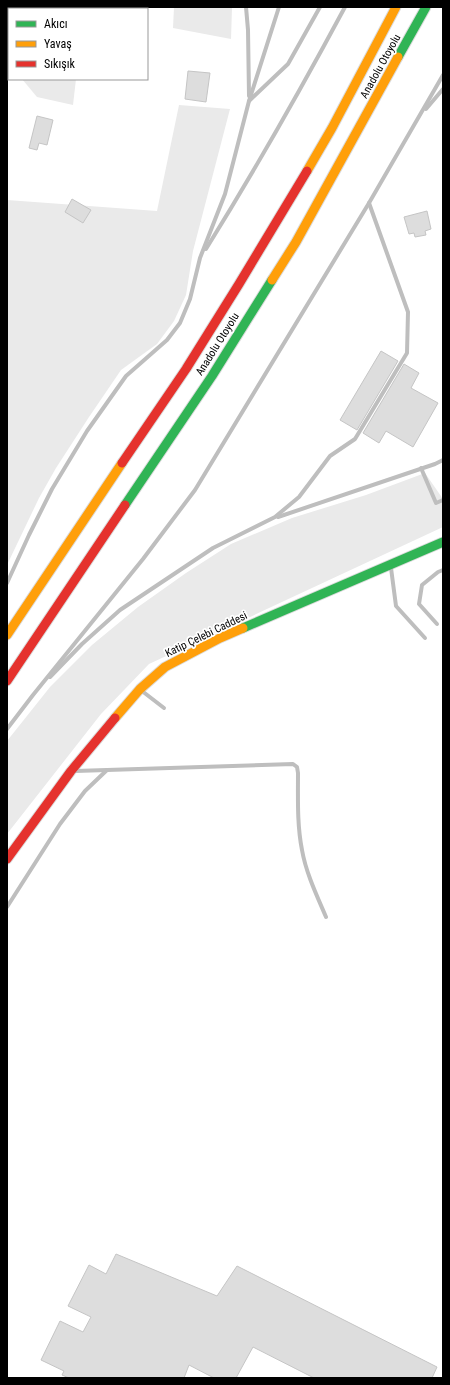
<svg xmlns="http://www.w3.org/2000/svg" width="450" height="1385" font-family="'Roboto Condensed',sans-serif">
<rect width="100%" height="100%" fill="#fff"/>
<g fill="#eaeaea">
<path d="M7,7H76L83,8L9,9V62L7,59Z"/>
<path d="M174,7H232L231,39L173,28Z"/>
<path d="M22,79H76L73,105L37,97Z"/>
<path d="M179,105L230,109L193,251L186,295L174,321L157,344L121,370L89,417L56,468L39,498L7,565V200L157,211Z"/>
<path d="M425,473L443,499V527L149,664L101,714L7,834V741L50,687L92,645L138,607L186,573L231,544L292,518L366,495Z"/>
</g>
<g fill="#ddd" stroke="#c5c5c5">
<path d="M188,71L210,73L206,102L185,99Z"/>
<path d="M37,116L53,120L47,145L39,143L37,150L29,148Z"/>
<path d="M72,199L91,210L83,223L65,212Z"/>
<path d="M427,211L431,229L425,231L426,235L415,237L414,233L409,234L404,217Z"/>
<path d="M381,351L398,361L357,430L340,420Z"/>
<path d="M404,364L419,373L411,388L438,403L413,447L386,431L379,443L363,433Z"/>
<path d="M116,1254L217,1296L237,1266L437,1367L432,1378H314L253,1347L236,1378H214L189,1365L184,1378H69L62,1375L64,1371L41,1360L60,1321L83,1332L91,1317L68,1306L89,1265L106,1274Z"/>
</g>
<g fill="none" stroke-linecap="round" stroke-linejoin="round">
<defs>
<g id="fast">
<path d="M398,57L426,7"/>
<path d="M125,505L212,376L272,280"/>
<path d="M243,628L443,542"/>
</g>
<g id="slow">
<path d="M307,171L332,128L396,7"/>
<path d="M272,280L296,242L398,57"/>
<path d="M7,635L122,463"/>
<path d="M115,718L140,689L165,667L220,638L243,628"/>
</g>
<g id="jam">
<path d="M122,463L186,369L239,284L307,171"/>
<path d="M7,681L125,505"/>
<path d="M7,859L71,771L115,718"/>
</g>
</defs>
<use href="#fast" stroke="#dbdbdb" stroke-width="11"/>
<use href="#slow" stroke="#dbdbdb" stroke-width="11"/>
<use href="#jam" stroke="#dbdbdb" stroke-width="11"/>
<g stroke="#bebebe" stroke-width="4">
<path d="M246,7L248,30L249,96"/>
<path d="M249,101L288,64L320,7"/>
<path d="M426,109L443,89"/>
<path d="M206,249C255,170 301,89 345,7"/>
<path d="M421,468L436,503L443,500"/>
<path d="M278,517L435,464L443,460"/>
<path d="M391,568L396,606L425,638"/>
<path d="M7,583L29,535L52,489L87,431L126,376L167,340L180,323L190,299L200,258L225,194L249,101L279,7"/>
<path d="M437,624L419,604L422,585L438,572L443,570"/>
<path d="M50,677L82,644L120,610L213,548L275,517L299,497L330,456L355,439L407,353L408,312L369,203"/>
<path d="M142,691L164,708"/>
<path d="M7,729L33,695L143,559L195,490L369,203L443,75"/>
<path d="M75,771L107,770"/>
<path d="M7,907L60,824L85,791L107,770L293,764L297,767L298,773C298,799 297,825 302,850C306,873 317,896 326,917"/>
</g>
<use href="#fast" stroke="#30b455" stroke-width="9"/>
<use href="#slow" stroke="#ff9f0a" stroke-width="9"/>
<use href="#jam" stroke="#e5322d" stroke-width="9"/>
</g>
<g text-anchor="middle" stroke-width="3.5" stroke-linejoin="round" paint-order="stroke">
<g font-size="11" fill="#000" stroke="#fff">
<text transform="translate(380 66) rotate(-61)" y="4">Anadolu Otoyolu</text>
<text transform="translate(217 344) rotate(-58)" y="4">Anadolu Otoyolu</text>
<text transform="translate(206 634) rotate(-26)" y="4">Katip Çelebi Caddesi</text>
</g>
</g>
<rect width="450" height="1385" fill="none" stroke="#000000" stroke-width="16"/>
<rect x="8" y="8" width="140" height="72" fill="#ffffff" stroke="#999999"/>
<rect x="16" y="21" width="20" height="6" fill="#30b455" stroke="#999999"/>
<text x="44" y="28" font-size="12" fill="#000000">Akıcı</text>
<rect x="16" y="41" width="20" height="6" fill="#ff9f0a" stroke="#999999"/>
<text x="44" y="48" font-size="12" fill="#000000">Yavaş</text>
<rect x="16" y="61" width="20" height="6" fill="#e5322d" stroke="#999999"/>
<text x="44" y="68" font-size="12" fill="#000000">Sıkışık</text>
</svg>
